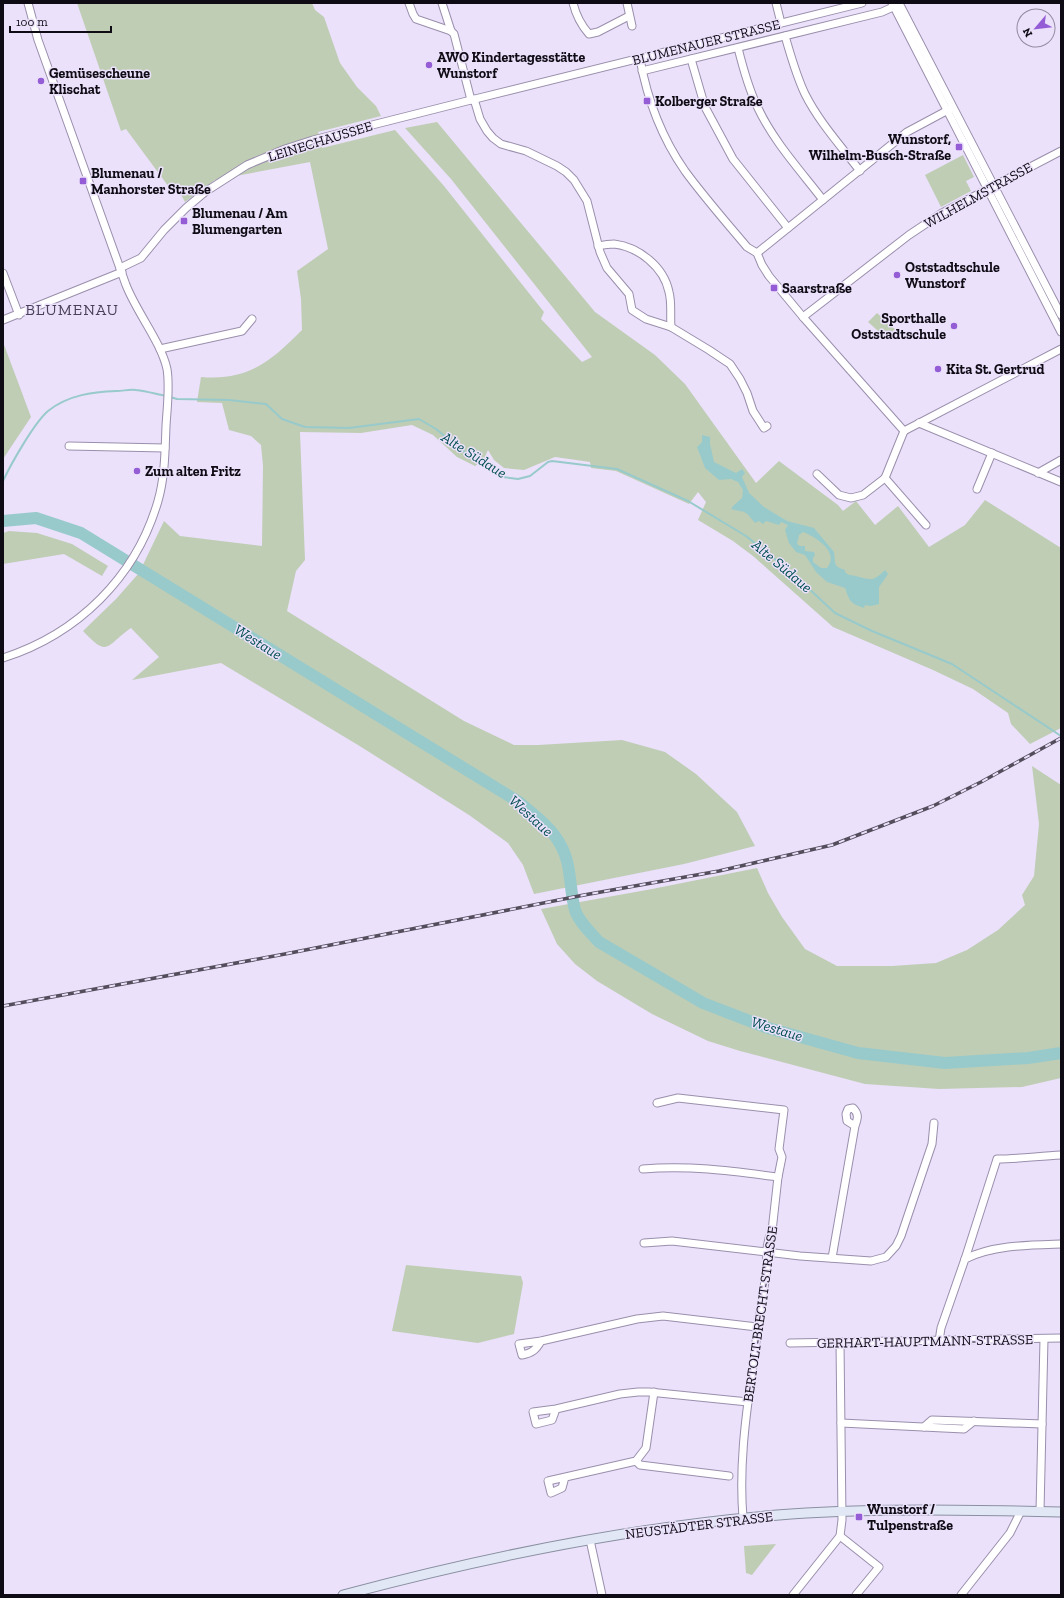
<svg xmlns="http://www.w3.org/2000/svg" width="1064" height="1598" font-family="'Zilla Slab',serif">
<rect width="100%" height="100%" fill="#ebe1fb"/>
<g fill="#bfcdb5">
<path d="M77,3H312L315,10L324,17L340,63L357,87L376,106L381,116L318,132L322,148L395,130L444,186L544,312L541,319L582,362L592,357L451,179L405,128L437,122L595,312L655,355L685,384L756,483L779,461L838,505L843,511L856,501L875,525L898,506L929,547L965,525L985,500L1061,548V728L1030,744L1011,724L1008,713L973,689L933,670L833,627L753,556L733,541L698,520L706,502L698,492L689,504L616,471L591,468L590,462L555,457L524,470L504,468L494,460L488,450L484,459L475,466L457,457L433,435L412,425L361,433L300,432L305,560L296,571L287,611L464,721L514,745H538L622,740L665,752L696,774L737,812L755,846L684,864L534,894L523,865L508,843L469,815L358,745L221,663L132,680L159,657L131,628C106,645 109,659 83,631L116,599L139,573L164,521L180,536L262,546L263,466L261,445L251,436L229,430L222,403L197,402L201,377C248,381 270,362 302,330L301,299L297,271L328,249L310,162L215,180L185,202L179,191L174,194L126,129L121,131Z"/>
<path d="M963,155L974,177L966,181L971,191L941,207L925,175Z"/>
<path d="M877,313L895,329L886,338L868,322Z"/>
<path d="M3,342L31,417L3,459Z"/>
<path d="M9,531L37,533L72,544L108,566L102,576L64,554L3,564V533Z"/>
<path d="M1032,766L1061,785V1078L1022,1087L939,1089L865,1084L740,1051L708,1041L652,1014L597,981L575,964L557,944L541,909L652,889L757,868L768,893L782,917L805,949L837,966H892L936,963L967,950L998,930L1025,905L1022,895L1034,876L1039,824Z"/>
<path d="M406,1265L521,1276L523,1283L514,1334L478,1343L392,1331Z"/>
<path d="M776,1544L752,1575L746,1573L744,1546Z"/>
</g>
<path fill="#98cacb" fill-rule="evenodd" d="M702,435L710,437V444L714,462L736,473L742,469L745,473L742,477L749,493L764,507L787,521L814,528L834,552C836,563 832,566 845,570V572C849,576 851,575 856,576C871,580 873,582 885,570L888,574L879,587V604L871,606L865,605L864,608C850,603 850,602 845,588L827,582L816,572L805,555L796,552L789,543L785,530L788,525L781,522L779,525L766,521L763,524L759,521L755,523C744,509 746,513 731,509L733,506L742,498L743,490L738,482L731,479L719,480L705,468L697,447L702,442ZM803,532C816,537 840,552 827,568H821L813,562V558L815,555L814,552L805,551V546H800L797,544L799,535Z"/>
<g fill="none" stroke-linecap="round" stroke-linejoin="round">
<g stroke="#98cacb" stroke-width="2">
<path d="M170,397L177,399L229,400L266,404L282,419L305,427L349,428L419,419L436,429L463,451L490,465L503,477L518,479L530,476L548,462L552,461L617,469L688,501L746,536L790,571L835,613L872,631L952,664L1061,736"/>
<path d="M3,481C11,464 34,423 48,411C68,395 92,392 117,391C123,391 130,389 136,390C146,391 156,394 166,396"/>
</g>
<path stroke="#98cacb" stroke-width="12" d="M3,521L36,518L81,533L519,802C533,814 552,828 560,844C572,864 569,888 575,910C579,922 591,933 599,942L703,1003L768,1028L858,1053L945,1063L1028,1058L1061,1053"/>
<defs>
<g id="minor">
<path d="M409,3L413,14L416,19L451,31L454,34L471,100"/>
<path d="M442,3L451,31"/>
<path d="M573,3C576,15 581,25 589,34L598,32L629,16"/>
<path d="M627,3L632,26"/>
<path d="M776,3L781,23"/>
<path d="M892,3L1061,332"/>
<path d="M899,3L1061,315"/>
<path d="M785,36C791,56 796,75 805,94C819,122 841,146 860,171"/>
<path d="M738,48C743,68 748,87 757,106C773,141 800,170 823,200"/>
<path d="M640,59C647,98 662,138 685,171C704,197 726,222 747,247L757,253L762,265L769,276L803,317L904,431"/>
<path d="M691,59L705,107L733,159L788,228"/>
<path d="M642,71L882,12L893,7"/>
<path d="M474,99L480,119L487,131L493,138L501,144L526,151L557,166L566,172L574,180L587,201L600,252L607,268L629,294L632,310L646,319L671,327L709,350L730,364L740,379L747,393L753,411L764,428L767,426"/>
<path d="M598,246C603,245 609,244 614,244C639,247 664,267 669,292C672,303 670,316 671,327"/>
<path d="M757,253L907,132L950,109"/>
<path d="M120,268L141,258L164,230L186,208L205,192L247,165L285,149L313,140L471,100L862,3"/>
<path d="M3,273L19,315"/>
<path d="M803,317L909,235L942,213L1061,151"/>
<path d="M3,320L122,272"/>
<path d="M160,349L242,331L252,319"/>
<path d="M919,423L1061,482"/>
<path d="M904,431L1061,349"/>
<path d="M69,446L165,448"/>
<path d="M1038,473L1061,460"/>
<path d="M817,474L839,495L851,498L863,495L885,478L904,431"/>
<path d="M885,478L926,525"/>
<path d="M977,489L992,453"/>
<path d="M3,658C78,634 136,577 158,501C165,477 165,451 166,426C167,408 170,387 167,369C161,342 137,313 126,285L38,40L28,3"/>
<path d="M657,1103L678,1098L784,1110L779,1149L782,1157L778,1177L772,1231C764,1246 768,1261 766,1276C760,1308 756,1340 752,1373C745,1421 739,1469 743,1518"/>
<path d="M643,1169C689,1165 732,1171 778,1177"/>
<path d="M644,1243L672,1241L800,1256L871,1261L886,1257L896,1246L901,1236L932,1144L934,1123"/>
<path d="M832,1258L855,1126C858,1118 859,1114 853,1108L848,1109L846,1114L847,1121L855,1126"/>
<path d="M965,1259L997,1159C1019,1159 1039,1156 1061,1155"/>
<path d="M541,1341C536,1350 532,1353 522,1355L519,1344L541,1341L637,1319L663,1316L757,1327"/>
<path d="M939,1341L941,1328L965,1259C993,1245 1030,1245 1061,1244"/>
<path d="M790,1343L1061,1338"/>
<path d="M556,1409L552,1420L536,1424L533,1412L556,1409L620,1394L638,1392H649L748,1402"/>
<path d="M841,1423L964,1429L974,1421"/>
<path d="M924,1427L932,1420L1042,1424"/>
<path d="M636,1461L640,1465L729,1476"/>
<path d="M565,1477L562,1488L551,1493L548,1481L636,1461L646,1448L654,1392"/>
<path d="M1040,1511L1044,1339"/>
<path d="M840,1536L879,1567L856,1595"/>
<path d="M590,1540L602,1595"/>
<path d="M793,1595L840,1536L842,1520L840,1342"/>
<path d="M961,1595L1010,1533L1021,1511"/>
</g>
<path id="major" d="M343,1595C489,1556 640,1525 791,1514C881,1508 971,1510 1061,1512"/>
</defs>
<use href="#minor" stroke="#9a8fac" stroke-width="9"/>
<use href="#major" stroke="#8a90a1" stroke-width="11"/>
<use href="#minor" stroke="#fff" stroke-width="7"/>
<use href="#major" stroke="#e1e7f4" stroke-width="9"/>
<defs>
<path id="rail" d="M3,1006L285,954L584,895L719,871L832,845L933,806L981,782L1061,738"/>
</defs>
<use href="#rail" stroke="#534d5c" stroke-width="3.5"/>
<use href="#rail" stroke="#ebe1fb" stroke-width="2" stroke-dasharray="6" stroke-linecap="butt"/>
</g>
<g fill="#945dd6" stroke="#ebe1fb" stroke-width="1.5">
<circle cx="429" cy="65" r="4"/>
<circle cx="41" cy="81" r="4"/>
<rect x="643" y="97" width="8" height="8" rx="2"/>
<rect x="955" y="143" width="8" height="8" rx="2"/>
<rect x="79" y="177" width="8" height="8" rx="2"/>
<rect x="180" y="217" width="8" height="8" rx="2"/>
<circle cx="897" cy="275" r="4"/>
<rect x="770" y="284" width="8" height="8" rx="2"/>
<circle cx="954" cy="326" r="4"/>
<circle cx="938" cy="369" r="4"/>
<circle cx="137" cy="471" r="4"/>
<rect x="855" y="1513" width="8" height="8" rx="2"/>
</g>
<g text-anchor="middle" stroke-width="3" stroke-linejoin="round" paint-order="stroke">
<g font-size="14" fill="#0f0b15" stroke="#ebe1fb">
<text transform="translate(706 42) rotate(-14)" y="5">BLUMENAUER STRASSE</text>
<text transform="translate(320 141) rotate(-17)" y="5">LEINECHAUSSEE</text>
<text transform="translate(978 195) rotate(-29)" y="5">WILHELMSTRASSE</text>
<text transform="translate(760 1314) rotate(-82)" y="5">BERTOLT-BRECHT-STRASSE</text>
<text transform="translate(925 1341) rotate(-1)" y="5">GERHART-HAUPTMANN-STRASSE</text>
<text transform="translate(699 1525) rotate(-7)" y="5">NEUSTÄDTER STRASSE</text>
</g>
<g font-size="14" font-weight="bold" fill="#0f0b15" stroke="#ebe1fb" text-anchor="start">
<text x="437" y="62">AWO Kindertagesstätte<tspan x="437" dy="16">Wunstorf</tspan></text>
<text x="49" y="78">Gemüsescheune<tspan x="49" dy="16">Klischat</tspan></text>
<text x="655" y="106">Kolberger Straße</text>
<text x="951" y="144" text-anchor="end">Wunstorf,<tspan x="951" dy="16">Wilhelm-Busch-Straße</tspan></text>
<text x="91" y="178">Blumenau /<tspan x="91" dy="16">Manhorster Straße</tspan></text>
<text x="192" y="218">Blumenau / Am<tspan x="192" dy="16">Blumengarten</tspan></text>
<text x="905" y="272">Oststadtschule<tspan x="905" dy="16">Wunstorf</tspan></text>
<text x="782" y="293">Saarstraße</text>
<text x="946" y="323" text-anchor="end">Sporthalle<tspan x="946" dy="16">Oststadtschule</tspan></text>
<text x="946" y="374">Kita St. Gertrud</text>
<text x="145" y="476">Zum alten Fritz</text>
<text x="867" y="1514">Wunstorf /<tspan x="867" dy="16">Tulpenstraße</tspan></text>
</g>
<g font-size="15" font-style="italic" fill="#004e50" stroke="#ebe1fb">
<text transform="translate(474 455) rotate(32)" y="5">Alte Südaue</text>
<text transform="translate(782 566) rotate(40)" y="5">Alte Südaue</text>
<text transform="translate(258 642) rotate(32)" y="5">Westaue</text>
<text transform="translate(531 816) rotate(42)" y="5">Westaue</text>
<text transform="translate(777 1029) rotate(17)" y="5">Westaue</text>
</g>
<g font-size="16" letter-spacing="1" fill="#4b415b" stroke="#ebe1fb">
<text x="72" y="315">BLUMENAU</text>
</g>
</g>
<rect width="1064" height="1598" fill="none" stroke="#0f0b15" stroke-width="8"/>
<g transform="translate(1036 28) rotate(242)"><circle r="19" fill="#ebe1fb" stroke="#938b9f"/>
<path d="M0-3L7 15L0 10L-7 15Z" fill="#945dd6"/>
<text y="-6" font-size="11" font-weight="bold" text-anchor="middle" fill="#0f0b15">N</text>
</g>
<path d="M10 26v6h101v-6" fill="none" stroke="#0f0b15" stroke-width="2"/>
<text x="16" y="26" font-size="12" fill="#0f0b15" stroke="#ebe1fb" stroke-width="3" paint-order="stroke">100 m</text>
</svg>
